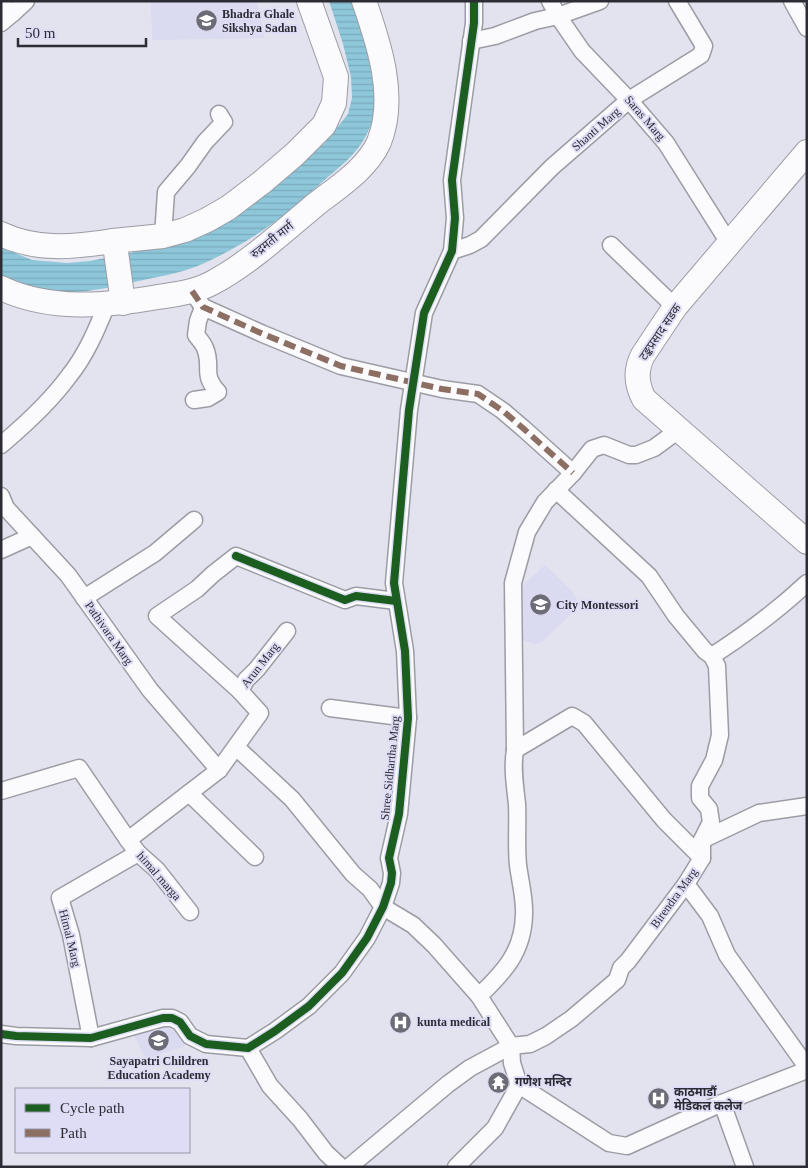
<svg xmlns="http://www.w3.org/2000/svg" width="808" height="1168" font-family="'Times New Roman','Noto Sans Devanagari',serif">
<defs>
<pattern id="water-rules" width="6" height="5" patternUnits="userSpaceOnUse" patternTransform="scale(1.25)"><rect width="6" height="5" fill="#8ec7da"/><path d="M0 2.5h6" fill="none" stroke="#7babbc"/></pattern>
</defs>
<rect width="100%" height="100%" fill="#e3e3ef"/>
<g fill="#dadaf0">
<path d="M149,1H257L264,38L152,40L151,3Z"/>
<path d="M545,565L573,592L576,598L577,608L541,643L535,644L505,635L503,603Z"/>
<path d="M173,1021L185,1046L146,1059L133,1034Z"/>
</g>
<path fill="url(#water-rules)" d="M329,1H353C361,26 381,96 373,119C362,153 343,163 319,185C284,218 244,246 200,265C179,274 156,277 134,282C103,289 69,297 37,289C25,286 13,281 1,276V247L32,260L67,263L90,261L160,247L293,167L324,144L348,114L352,98L351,77L343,44Z"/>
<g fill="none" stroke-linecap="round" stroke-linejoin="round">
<defs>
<g id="street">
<path d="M550,1L558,16L582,51L629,100L666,143L729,243"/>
<path d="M792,1L807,28"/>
<path d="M1,5L13,13L1,23"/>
<path d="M13,13L26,1"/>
<path d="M471,41L495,36L535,21L558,16L600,1"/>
<path d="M163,236L166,192L188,166L205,142L224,122L219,114"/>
<path d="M611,245L675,307"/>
<path d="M452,251L470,245L481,239L552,167L629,100L701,55L704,46L677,1"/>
<path d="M192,291L203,307L263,334L341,366L442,389L478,394L503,411L524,429L573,473"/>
<path d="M194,400L208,398L218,392C201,374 213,367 205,348C203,343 199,339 196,335L198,321L203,307"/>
<path d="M1,445C26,424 50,402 69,376C86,355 97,329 107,304"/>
<path d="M1,496L6,508L68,575L150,690L219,770"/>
<path d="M1,550L32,536"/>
<path d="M84,598L155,553L194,520"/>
<path d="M712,656C746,634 777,611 807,583"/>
<path d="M240,691L157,616L197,589L213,574L236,556L345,600L356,596L396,601"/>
<path d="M330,708L408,718"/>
<path d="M236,747L292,799L353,874L370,889L383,907L413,925L434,945L479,996L511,1046L512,1063L519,1085"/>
<path d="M515,750L572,716L584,723L664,820L702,858"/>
<path d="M1,791L79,768L128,840L138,853L157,870L190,912"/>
<path d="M189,793L255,857"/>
<path d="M128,840L219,770L260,713L240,691L246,680L257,669L287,631"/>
<path d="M702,840L759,813L807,806"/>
<path d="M686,884L710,916L727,955L807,1067"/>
<path d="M479,996C504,972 523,952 524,915C525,899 520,881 518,865C516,845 518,824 517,804C515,786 512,768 515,750L513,583L527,532L545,502L573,473L592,449L604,445L629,455H636L654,448L680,429"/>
<path d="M1,1034L16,1036L91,1038L163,1018H172L180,1022L190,1036L206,1044L248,1048L256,1043L275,1031L309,1006L342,973L367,938L383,907L391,883L392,873L389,858L399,814L408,718L405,651L394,583L409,410L424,313L452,251L455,218L452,180L474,23V1"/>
<path d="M91,1038L71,935L60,898L138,853"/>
<path d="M248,1048L270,1086L300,1119L326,1153L341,1167"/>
<path d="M519,1085L609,1143L627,1146L722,1103L807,1070"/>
<path d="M722,1103L745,1167"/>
<path d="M349,1167L448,1084L470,1068L511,1046L530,1044L546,1036L571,1019L617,980L621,968L628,961L686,884L702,858V840L711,822L709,809L700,798V786L714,760L720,735L717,666L712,656L705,651L676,616L649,576L556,490"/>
<path d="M456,1167L495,1128L519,1085"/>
</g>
<g id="secondary">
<path d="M807,152L675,307L643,355C635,370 636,384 644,399L807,542"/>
<path d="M1,234C37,251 74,247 113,241L116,252L123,303"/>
<path d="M113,241L163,236L185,230L207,220L228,208L261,183L295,154L324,125L334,103L336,77L309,1"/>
<path d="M1,288C50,311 106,306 158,297C177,294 195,292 212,283C248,264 284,231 315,205C338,187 367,169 379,142C397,97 379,44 364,1"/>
</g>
</defs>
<use href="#street" stroke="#9c9ca5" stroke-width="19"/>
<use href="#secondary" stroke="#9c9ca5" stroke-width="26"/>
<use href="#street" stroke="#fbfbfd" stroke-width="16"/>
<use href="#secondary" stroke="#fbfbfd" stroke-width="24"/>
<path stroke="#8d6e63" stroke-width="6" stroke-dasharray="12 6" stroke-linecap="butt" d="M192,291L203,307L263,334L341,366L442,389L478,394L503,411L524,429L573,473"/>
<defs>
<g id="cycleway">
<path d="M236,556L345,600L356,596L396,601"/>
<path d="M1,1034L16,1036L91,1038L163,1018H172L180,1022L190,1036L206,1044L248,1048L256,1043L275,1031L309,1006L342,973L367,938L383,907L391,883L392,873L389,858L399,814L408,718L405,651L394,583L409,410L424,313L452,251L455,218L452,180L474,23V1"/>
</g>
</defs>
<use href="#cycleway" stroke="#deddf5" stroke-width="11"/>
<use href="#cycleway" stroke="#1b5e20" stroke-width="8"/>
</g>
<defs>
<symbol id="school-disc" viewBox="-11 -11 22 22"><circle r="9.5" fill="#6c6c76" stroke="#deddf5"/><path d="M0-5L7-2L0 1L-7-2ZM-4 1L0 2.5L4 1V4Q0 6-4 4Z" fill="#fff"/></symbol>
<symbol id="hospital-disc" viewBox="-11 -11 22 22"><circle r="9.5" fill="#6c6c76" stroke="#deddf5"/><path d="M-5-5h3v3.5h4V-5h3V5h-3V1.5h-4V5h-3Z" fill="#fff"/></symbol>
<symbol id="temple-disc" viewBox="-11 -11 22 22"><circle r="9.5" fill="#6c6c76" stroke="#deddf5"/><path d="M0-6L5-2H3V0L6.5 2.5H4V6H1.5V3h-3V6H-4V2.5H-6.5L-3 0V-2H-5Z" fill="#fff"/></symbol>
</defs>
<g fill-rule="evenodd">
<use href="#school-disc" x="194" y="8" width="25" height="25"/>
<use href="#school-disc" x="528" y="592" width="25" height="25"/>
<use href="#hospital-disc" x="388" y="1010" width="25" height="25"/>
<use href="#school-disc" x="146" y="1028" width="25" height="25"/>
<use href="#temple-disc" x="486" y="1070" width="25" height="25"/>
<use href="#hospital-disc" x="646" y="1086" width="25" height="25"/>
</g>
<g text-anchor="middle" stroke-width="4" stroke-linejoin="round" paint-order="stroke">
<g font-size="12" font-weight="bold" fill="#2c2c35" stroke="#deddf5" text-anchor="start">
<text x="222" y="18">Bhadra Ghale<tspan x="222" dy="14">Sikshya Sadan</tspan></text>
<text x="556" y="609">City Montessori</text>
<text x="417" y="1026">kunta medical</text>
<text x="159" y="1065" text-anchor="middle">Sayapatri Children<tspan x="159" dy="14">Education Academy</tspan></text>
<text x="515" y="1086">गणेश मन्दिर</text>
<text x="674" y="1096">काठमाडौं<tspan x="674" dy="14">मेडिकल कलेज</tspan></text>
</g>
<g font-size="12" fill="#2c2c35" stroke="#deddf5">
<text transform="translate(645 118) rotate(49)" y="4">Saras Marg</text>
<text transform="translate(596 129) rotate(-41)" y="4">Shanti Marg</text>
<text transform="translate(272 240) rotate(-38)" y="4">रुद्रमती मार्ग</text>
<text transform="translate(660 332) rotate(-56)" y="4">टङ्कप्रसाद सडक</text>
<text transform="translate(109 633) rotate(55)" y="4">Pathivara Marg</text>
<text transform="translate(260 665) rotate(-52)" y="4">Arun Marg</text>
<text transform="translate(390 768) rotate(-84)" y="4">Shree Sidhartha Marg</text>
<text transform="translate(159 876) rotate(49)" y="4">himal marga</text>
<text transform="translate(674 898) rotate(-54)" y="4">Birendra Marg</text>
<text transform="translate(70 938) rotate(76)" y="4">Himal Marg</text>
</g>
</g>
<rect width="808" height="1168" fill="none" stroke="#2c2c35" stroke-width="5"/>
<rect x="15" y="1088" width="175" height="65" fill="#deddf5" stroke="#9796a8"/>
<rect x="25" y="1104" width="25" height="8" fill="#1b5e20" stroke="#9796a8"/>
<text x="60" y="1113" font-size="15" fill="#2c2c35">Cycle path</text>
<rect x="25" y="1129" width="25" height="8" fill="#8d6e63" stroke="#9796a8"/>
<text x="60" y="1138" font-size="15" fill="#2c2c35">Path</text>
<path d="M18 38v8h128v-8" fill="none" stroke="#2c2c35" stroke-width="2.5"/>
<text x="25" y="38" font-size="15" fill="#2c2c35" stroke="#deddf5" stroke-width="4" paint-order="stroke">50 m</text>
</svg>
